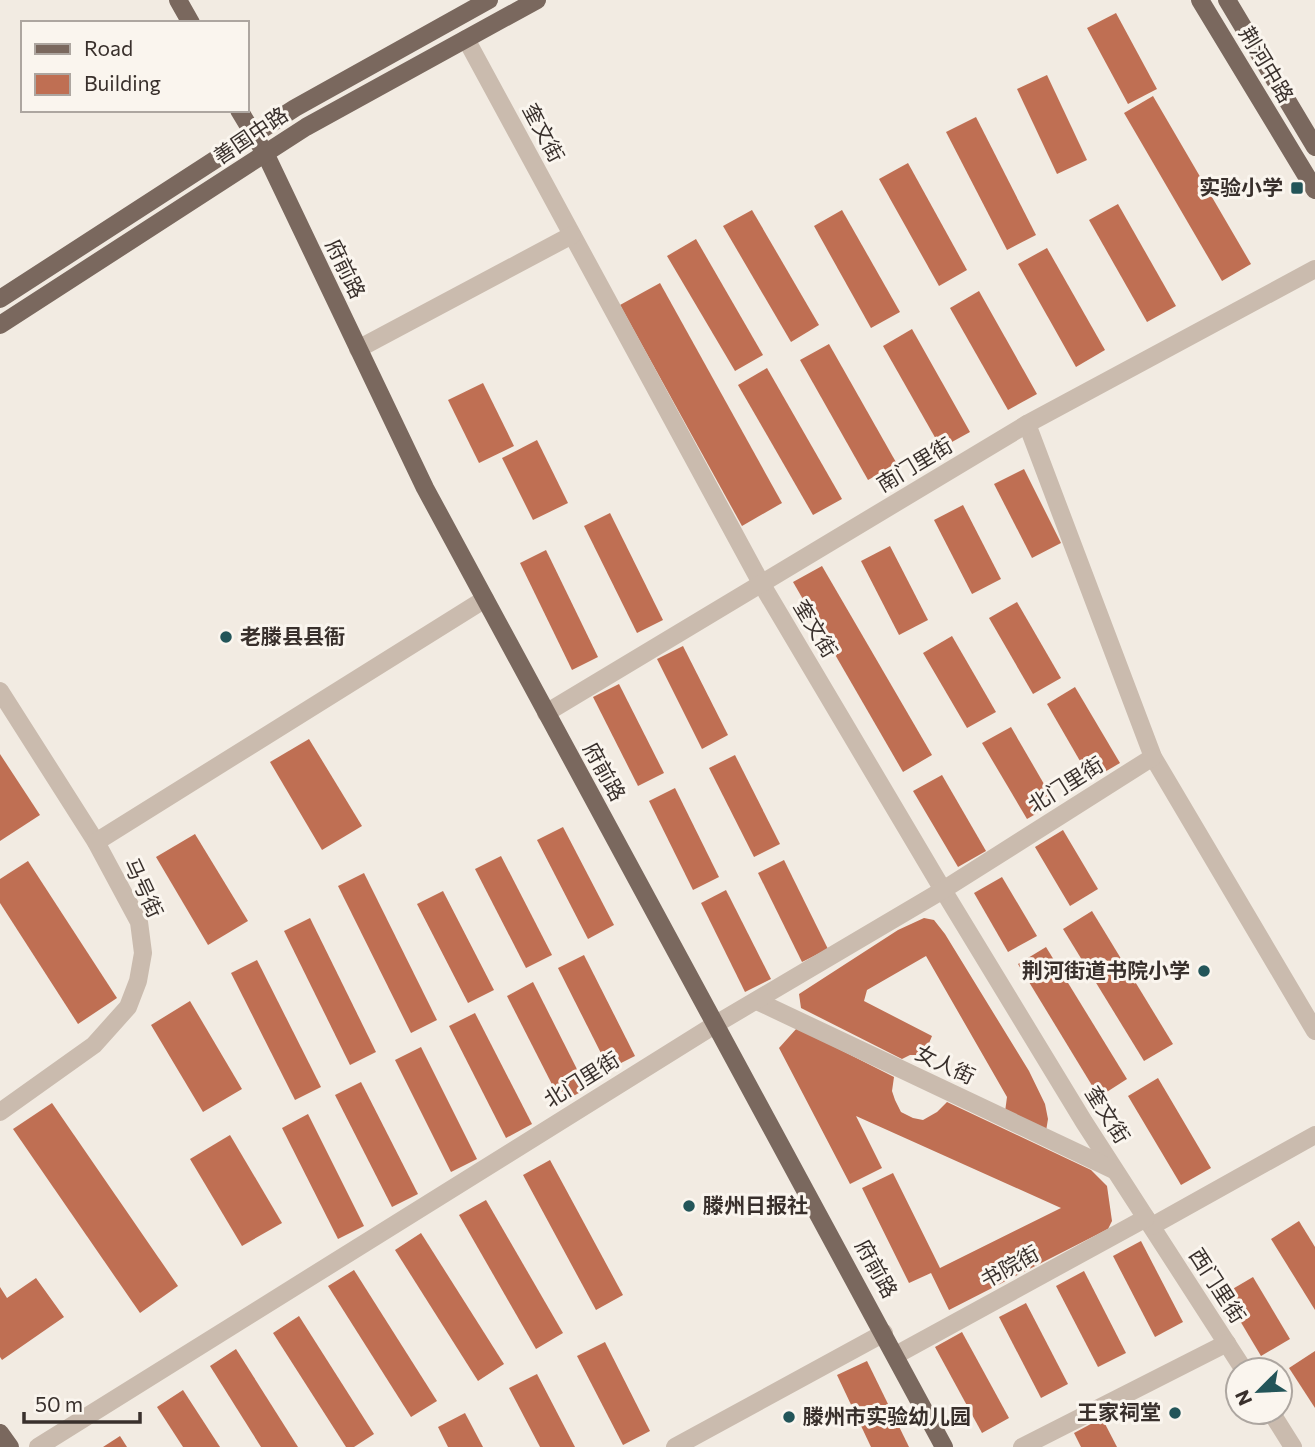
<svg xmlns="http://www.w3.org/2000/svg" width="1315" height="1447" font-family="Commissioner,'Noto Sans SC',sans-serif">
<rect width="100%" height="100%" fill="#f2ebe2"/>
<g fill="#bf6f53">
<path d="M1116,13L1157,89L1128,104L1087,28Z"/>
<path d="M1047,75L1087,160L1057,174L1017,89Z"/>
<path d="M1153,96L1251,264L1222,281L1124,113Z"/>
<path d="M976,117L1036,235L1007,250L946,132Z"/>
<path d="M908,163L967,270L939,286L879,179Z"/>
<path d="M1118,204L1176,306L1147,322L1089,220Z"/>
<path d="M752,210L819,325L791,342L723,226Z"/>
<path d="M842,210L900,312L871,328L814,226Z"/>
<path d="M696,239L763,355L735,371L667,256Z"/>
<path d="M1047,248L1105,350L1076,367L1018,264Z"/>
<path d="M660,283L782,503L742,526L620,305Z"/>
<path d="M979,291L1037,394L1008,410L950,308Z"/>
<path d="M912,329L970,432L941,448L883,346Z"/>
<path d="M829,344L897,464L868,480L800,360Z"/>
<path d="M767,368L842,499L813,515L738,385Z"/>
<path d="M483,383L514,446L479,463L448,400Z"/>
<path d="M537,440L568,503L533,520L502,458Z"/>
<path d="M1024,469L1061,543L1032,558L994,484Z"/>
<path d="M963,505L1001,579L972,594L934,520Z"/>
<path d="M610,513L663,620L637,633L584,526Z"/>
<path d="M890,546L928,620L899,635L861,561Z"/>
<path d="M546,550L598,657L572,670L520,563Z"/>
<path d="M822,566L932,755L903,772L793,582Z"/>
<path d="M1017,602L1061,678L1033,694L989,618Z"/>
<path d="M952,636L996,712L967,728L923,653Z"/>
<path d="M683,646L728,735L702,749L657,659Z"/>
<path d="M619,684L664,773L638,786L593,697Z"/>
<path d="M1075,687L1120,763L1091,780L1047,704Z"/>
<path d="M1011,727L1055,803L1027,819L982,743Z"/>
<path d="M309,739L362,826L322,850L270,762Z"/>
<path d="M0,754L40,815L0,841Z"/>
<path d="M735,755L780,844L754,857L709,768Z"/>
<path d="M942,775L986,851L958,867L913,791Z"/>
<path d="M675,788L719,877L693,890L649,801Z"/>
<path d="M563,827L614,925L588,939L537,840Z"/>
<path d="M1063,830L1098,889L1070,906L1035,847Z"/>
<path d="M195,834L248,921L208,945L156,857Z"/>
<path d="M501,856L552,955L526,968L475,869Z"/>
<path d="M784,860L828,949L802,962L758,873Z"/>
<path d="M28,861L117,998L78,1024L0,903V879Z"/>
<path d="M364,873L437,1020L411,1033L338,886Z"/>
<path d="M1002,877L1037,936L1008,952L974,893Z"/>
<path d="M726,890L771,979L745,992L701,903Z"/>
<path d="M443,891L494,990L468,1003L417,904Z"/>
<path d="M1092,911L1173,1044L1144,1061L1063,929Z"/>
<path d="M310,918L376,1052L350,1065L284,931Z"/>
<path d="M924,918L934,920L945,934L1029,1071L1045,1104L1048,1119L1046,1131L1005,1112L1007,1097L926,956L867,990L864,1001L932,1036L924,1055H910L902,1059L801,1008L799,994L898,930Z"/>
<path d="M1046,947L1127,1079L1099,1097L1018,964Z"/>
<path d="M584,955L635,1056L609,1069L558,968Z"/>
<path d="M257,960L321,1087L295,1100L231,973Z"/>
<path d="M533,982L587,1089L561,1102L507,996Z"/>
<path d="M190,1001L242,1089L203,1112L151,1025Z"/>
<path d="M475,1013L532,1124L506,1138L449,1026Z"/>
<path d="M797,1028L894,1077L892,1091L895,1100L901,1112L913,1118L923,1120L937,1112L947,1102L1091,1170L1107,1186L1112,1221L1108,1229L949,1310L931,1273L909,1283L862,1188L893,1173L940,1268L1061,1208L856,1116L882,1168L850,1184L779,1048Z"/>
<path d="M421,1047L477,1159L451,1172L395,1060Z"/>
<path d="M1158,1078L1211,1168L1181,1185L1128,1096Z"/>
<path d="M361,1082L418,1194L392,1207L335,1095Z"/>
<path d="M52,1103L178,1286L140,1313L13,1129Z"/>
<path d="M308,1114L364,1226L338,1239L282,1128Z"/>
<path d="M230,1135L282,1223L242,1246L190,1159Z"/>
<path d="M550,1160L623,1295L596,1310L523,1175Z"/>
<path d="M486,1200L563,1333L536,1349L459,1215Z"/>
<path d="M1299,1221L1315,1247V1310L1271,1239Z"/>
<path d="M421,1233L504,1364L478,1381L395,1250Z"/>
<path d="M1141,1241L1183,1322L1155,1337L1113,1256Z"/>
<path d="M354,1270L437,1401L411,1417L328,1286Z"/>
<path d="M1084,1271L1126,1353L1098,1367L1056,1286Z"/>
<path d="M1253,1277L1290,1339L1261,1356L1224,1294Z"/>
<path d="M36,1278L64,1317L2,1360L0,1357V1287L7,1298Z"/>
<path d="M1026,1303L1068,1384L1041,1398L999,1317Z"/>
<path d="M299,1316L374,1434L354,1447H346L273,1333Z"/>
<path d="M962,1332L1009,1418L982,1433L935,1347Z"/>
<path d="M605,1342L650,1431L623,1445L577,1356Z"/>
<path d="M236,1349L298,1447H261L210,1366Z"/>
<path d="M1315,1351V1408L1289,1368Z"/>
<path d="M867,1361L909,1447H871L837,1375Z"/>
<path d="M537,1374L575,1447H540L509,1388Z"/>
<path d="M183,1390L220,1447H183L157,1407Z"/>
<path d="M465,1413L483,1447H448L438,1427Z"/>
<path d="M1102,1418L1117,1447H1081L1074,1433Z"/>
<path d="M120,1436L127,1447H103Z"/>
</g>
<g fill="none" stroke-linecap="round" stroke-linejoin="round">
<g stroke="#cabbae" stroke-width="18">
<path d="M466,39L761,583L943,890L1084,1122L1244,1370"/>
<path d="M358,349L572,235"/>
<path d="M1027,424L1153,757L1315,1031"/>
<path d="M0,691L96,842L139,922L143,953L138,981L128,1007L94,1045L0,1112"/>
<path d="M546,713L1027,424L1315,269"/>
<path d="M96,842L485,599"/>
<path d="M757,1001L1114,1170"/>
<path d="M1152,1226L1315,1135"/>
<path d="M896,1355L1146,1218"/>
<path d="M1271,1412L1293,1447"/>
<path d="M38,1447L716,1024L943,890L1153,757"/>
<path d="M675,1447L884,1333"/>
<path d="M1022,1447L1227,1343"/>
</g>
<g stroke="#7a685e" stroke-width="18">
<path d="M178,0L191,23"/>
<path d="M1200,0L1315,190"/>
<path d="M1227,0L1315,147"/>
<path d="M239,110L266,155L425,488L944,1447"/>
<path d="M0,299L295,108L489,0"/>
<path d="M0,325L306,127L537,0"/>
<path d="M0,1433L10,1447"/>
</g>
</g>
<g fill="#235559" stroke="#faf5ee" stroke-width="2.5">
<rect x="1290" y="181" width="14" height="14" rx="3.5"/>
<circle cx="226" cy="637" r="7"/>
<circle cx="1204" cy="971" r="7"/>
<circle cx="689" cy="1206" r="7"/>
<circle cx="1175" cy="1413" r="7"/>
<circle cx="789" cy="1417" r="7"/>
</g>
<g text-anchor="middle" stroke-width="6" stroke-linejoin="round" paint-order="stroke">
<g font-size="21" fill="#39302c" stroke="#faf5ee">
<text transform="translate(1266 65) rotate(59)" y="7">荆河中路</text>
<text transform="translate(543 133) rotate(62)" y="7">奎文街</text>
<text transform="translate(251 136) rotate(-34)" y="7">善国中路</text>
<text transform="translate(345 269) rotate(64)" y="7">府前路</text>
<text transform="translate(915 465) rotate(-31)" y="7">南门里街</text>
<text transform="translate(815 629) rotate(59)" y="7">奎文街</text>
<text transform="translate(604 772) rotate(61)" y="7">府前路</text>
<text transform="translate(1066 785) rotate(-32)" y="7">北门里街</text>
<text transform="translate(143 888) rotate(65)" y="7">马号街</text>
<text transform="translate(945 1065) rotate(25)" y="7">女人街</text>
<text transform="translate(582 1080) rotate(-32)" y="7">北门里街</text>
<text transform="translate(1107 1115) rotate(58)" y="7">奎文街</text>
<text transform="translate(1010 1267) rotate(-29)" y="7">书院街</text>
<text transform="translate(876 1269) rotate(61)" y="7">府前路</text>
<text transform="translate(1217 1286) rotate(57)" y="7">西门里街</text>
</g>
<g font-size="21" font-weight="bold" fill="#39302c" stroke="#faf5ee" text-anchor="end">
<text x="1283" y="195">实验小学</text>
<text x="240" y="644" text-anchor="start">老滕县县衙</text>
<text x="1190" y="978">荆河街道书院小学</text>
<text x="703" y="1213" text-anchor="start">滕州日报社</text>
<text x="1161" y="1420">王家祠堂</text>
<text x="803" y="1424" text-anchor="start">滕州市实验幼儿园</text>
</g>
</g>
<rect x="21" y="21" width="228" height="91" fill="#faf5ee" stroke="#ada6a0" stroke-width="2"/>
<rect x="35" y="44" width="35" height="10" fill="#7a685e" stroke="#ada6a0" stroke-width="2"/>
<text x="84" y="56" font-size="21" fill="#39302c">Road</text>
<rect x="35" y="74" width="35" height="21" fill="#bf6f53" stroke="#ada6a0" stroke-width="2"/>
<text x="84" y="91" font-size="21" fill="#39302c">Building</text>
<g transform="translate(1259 1391) rotate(246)"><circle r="33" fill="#faf5ee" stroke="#ada6a0" stroke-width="2"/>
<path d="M0-5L12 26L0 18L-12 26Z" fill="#235559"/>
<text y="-10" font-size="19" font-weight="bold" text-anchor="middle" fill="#39302c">N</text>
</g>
<path d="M24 1412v10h116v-10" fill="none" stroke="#39302c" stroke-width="3.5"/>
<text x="35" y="1412" font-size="21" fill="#39302c" stroke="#faf5ee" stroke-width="5" paint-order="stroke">50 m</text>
</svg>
